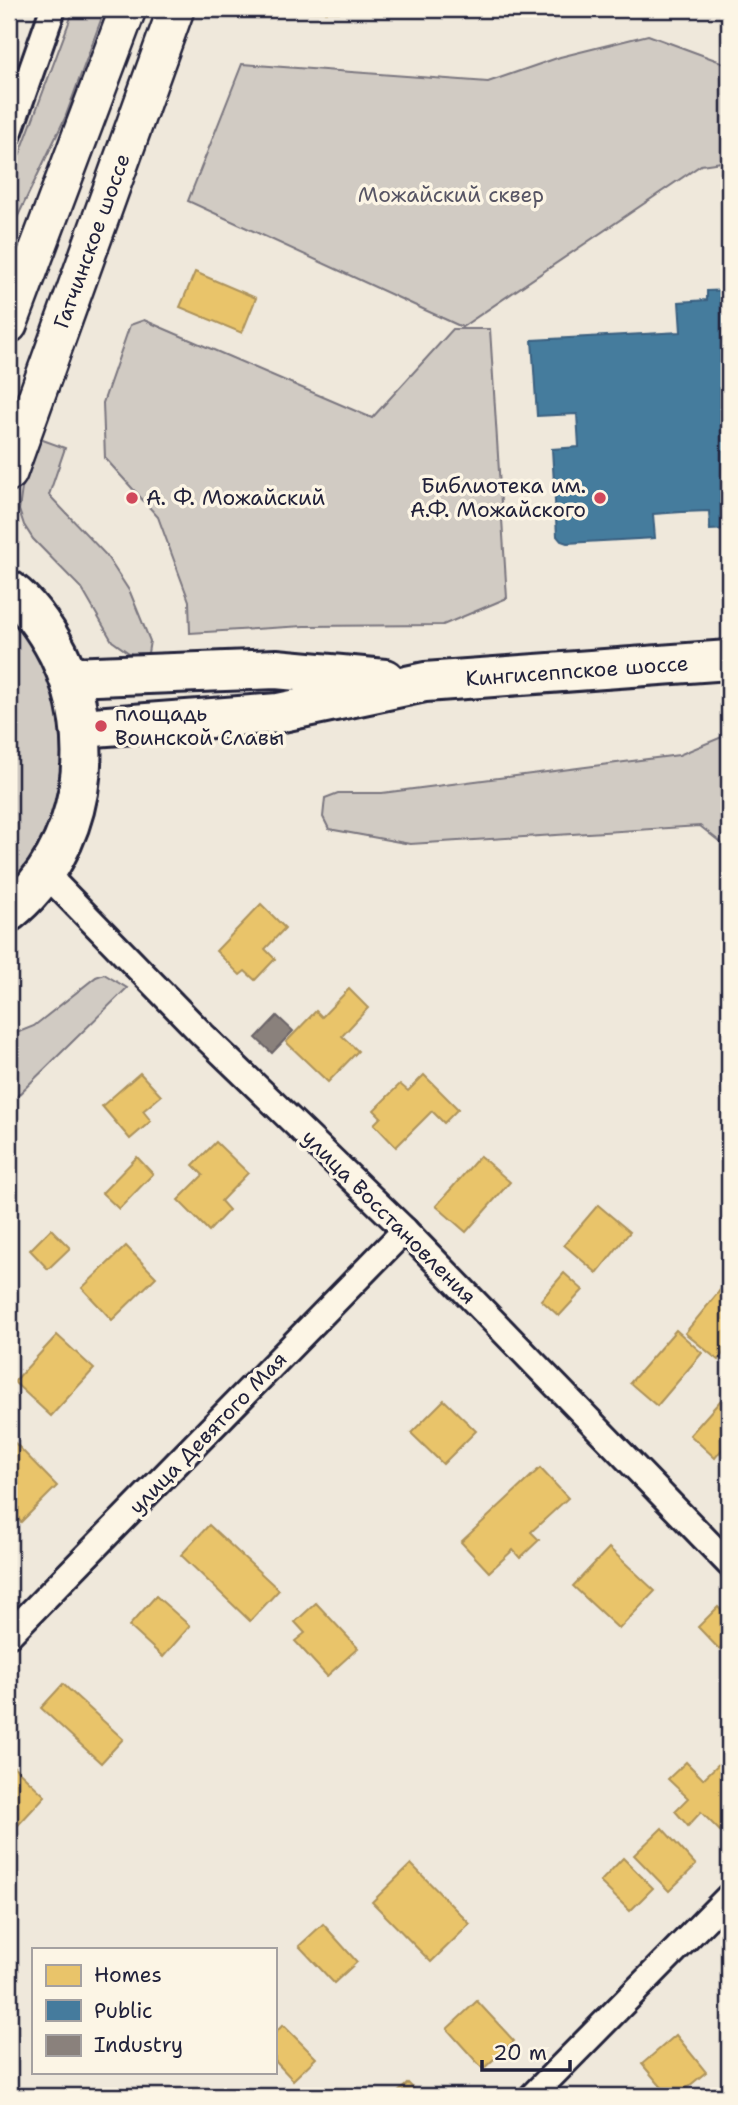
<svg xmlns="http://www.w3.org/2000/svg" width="738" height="2105" font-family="'Shantell Sans',sans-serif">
<rect width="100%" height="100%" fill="#efe8db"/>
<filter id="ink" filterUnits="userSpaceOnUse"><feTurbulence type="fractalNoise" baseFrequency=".0143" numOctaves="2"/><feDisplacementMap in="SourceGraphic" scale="14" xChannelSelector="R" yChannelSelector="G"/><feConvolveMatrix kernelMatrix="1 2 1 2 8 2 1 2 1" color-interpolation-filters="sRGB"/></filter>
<g filter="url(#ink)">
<g fill="#d1cbc3" stroke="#7a767f" stroke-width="2">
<path d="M74,9H105L65,118L16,220L9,218V183Z"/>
<path d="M648,35L729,65V161L701,165L462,327L188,201L242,64L488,82L560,57Z"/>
<path d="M144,320L372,418L453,329H490L507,598L443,625L304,626L190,633L189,601L158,517L105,458L103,403L130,325Z"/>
<path d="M40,439L65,448L49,495L106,555L130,592L150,641L147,659L129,653L112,641L82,589L33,539L24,525L19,510L22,488Z"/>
<path d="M9,608L63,688L64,814L9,896Z"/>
<path d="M729,734V849L700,826L410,844L329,829L323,817L325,798L338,793H382L679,755Z"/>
<path d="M104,974L127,988L9,1104V1036L34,1026L96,977Z"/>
</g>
<g fill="#e9c46a" stroke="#ad935c" stroke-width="2">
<path d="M285,9H344V12L285,11Z"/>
<path d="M195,272L256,298L242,333L180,307Z"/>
<path d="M261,904L285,928L265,949L275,959L255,980L245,971L240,975L216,951Z"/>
<path d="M349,989L368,1008L342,1036L358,1051L328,1082L286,1042L316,1011L322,1017Z"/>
<path d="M140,1073L161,1096L143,1111L151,1121L130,1139L102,1106Z"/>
<path d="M424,1075L458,1109L444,1123L432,1111L396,1147L374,1124L381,1117L374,1110L400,1084L408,1091Z"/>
<path d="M216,1142L248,1173L221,1201L229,1210L209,1231L178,1200L203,1175L193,1165Z"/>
<path d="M480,1156L510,1182L466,1232L436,1206Z"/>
<path d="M137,1157L153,1174L119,1209L102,1193Z"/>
<path d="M598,1205L630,1232L597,1273L564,1245Z"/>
<path d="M51,1229L70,1248L48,1269L30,1250Z"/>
<path d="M126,1246L156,1277L112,1320L82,1288Z"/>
<path d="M564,1273L583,1290L559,1316L541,1300Z"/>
<path d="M725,1284L729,1288V1346L718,1360L685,1333Z"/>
<path d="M676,1330L702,1353L657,1406L630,1383Z"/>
<path d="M57,1335L94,1369L51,1416L14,1382Z"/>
<path d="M729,1391V1441L715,1458L690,1435Z"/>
<path d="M444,1400L476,1431L443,1464L411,1433Z"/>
<path d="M15,1443L57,1486L21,1522L12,1513L9,1517V1449Z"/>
<path d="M540,1468L568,1498L531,1532L539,1540L520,1558L513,1550L489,1572L461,1542Z"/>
<path d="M209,1525L279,1590L250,1621L181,1555Z"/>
<path d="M609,1548L655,1591L619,1629L573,1586Z"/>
<path d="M156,1596L190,1626L163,1657L129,1626Z"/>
<path d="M316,1603L358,1648L327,1676L295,1641L305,1633L295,1622Z"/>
<path d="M718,1607L729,1618V1639L719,1649L698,1627Z"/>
<path d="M63,1684L123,1739L101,1763L41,1708Z"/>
<path d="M729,1754V1822L720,1831L701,1812L688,1826L675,1811L688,1798L668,1779L686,1762L703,1779Z"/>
<path d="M9,1762L45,1796L9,1835Z"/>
<path d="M662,1828L696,1865L669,1891L634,1855Z"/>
<path d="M623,1858L653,1888L630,1911L600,1882Z"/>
<path d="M411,1864L470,1924L431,1962L372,1902Z"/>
<path d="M323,1924L357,1962L334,1983L299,1946Z"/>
<path d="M477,2001L514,2041L483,2069L447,2029Z"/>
<path d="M283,2025L316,2058L293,2080L275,2061V2033Z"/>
<path d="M676,2035L706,2072L677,2096H669L642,2064Z"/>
<path d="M408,2083L421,2096H394Z"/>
</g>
<path fill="#457b9d" stroke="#3a6080" stroke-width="2" d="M729,290V529L710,530L709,511L682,512L653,514L655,538L567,543L561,541L557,536L552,449L579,447L577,414L537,416L532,340L681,332L679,302L707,300V291Z"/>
<path fill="#8a817c" stroke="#6b6468" stroke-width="2" d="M277,1016L293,1031L272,1053L256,1038Z"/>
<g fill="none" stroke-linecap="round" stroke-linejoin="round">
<defs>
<g id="street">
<path d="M9,134L53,9"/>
<path d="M45,873L203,1035L405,1230L729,1564"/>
<path d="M9,1635L405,1230"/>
<path d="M532,2096L729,1896"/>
</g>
<g id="secondary">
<path d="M9,325L128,9"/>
<path d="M9,473L176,9"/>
</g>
<g id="primary">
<path d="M9,590C29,605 46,630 58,653C101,739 85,850 9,912"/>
<path d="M70,677L276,669L385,679"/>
<path d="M81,728L278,713L425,682L729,660"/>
</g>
</defs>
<use href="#street" stroke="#22223b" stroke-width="30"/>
<use href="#secondary" stroke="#22223b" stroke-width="40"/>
<use href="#primary" stroke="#22223b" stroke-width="44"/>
<use href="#street" stroke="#fcf5e5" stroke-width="24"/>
<use href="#secondary" stroke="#fcf5e5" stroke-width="35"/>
<use href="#primary" stroke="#fcf5e5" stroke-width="38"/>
</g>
</g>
<g fill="#d1495b" stroke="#fcf5e5" stroke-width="2.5">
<circle cx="132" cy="498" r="7"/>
<circle cx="600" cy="498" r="7"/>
<circle cx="101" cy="726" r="7"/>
</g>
<g text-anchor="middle" stroke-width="7" stroke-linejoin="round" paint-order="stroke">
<g font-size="21" fill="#575564" stroke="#fcf5e5">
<text x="451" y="202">Можайский сквер</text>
</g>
<g font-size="21" fill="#22223b" stroke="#fcf5e5">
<text transform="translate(92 241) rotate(-70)" y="7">Гатчинское шоссе</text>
<text transform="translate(577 671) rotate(-4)" y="7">Кингисеппское шоссе</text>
<text transform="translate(389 1217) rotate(45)" y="7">улица Восстановления</text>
<text transform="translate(208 1433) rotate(-46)" y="7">улица Девятого Мая</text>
</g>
<g font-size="21" fill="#22223b" stroke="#fcf5e5" text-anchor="start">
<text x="586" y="493" text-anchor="end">Библиотека им.<tspan x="586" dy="24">А.Ф. Можайского</tspan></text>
<text x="146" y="505">А. Ф. Можайский</text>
<text x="115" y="721">площадь<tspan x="115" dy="24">Воинской Славы</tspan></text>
</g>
</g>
<rect width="738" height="2105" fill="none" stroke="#fcf5e5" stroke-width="35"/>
<rect x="18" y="18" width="703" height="2070" fill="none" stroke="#22223b" stroke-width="2.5" filter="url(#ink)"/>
<rect x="32" y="1948" width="245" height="126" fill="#fcf5e5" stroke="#a5a1a1" stroke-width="2"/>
<rect x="46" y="1965" width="35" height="21" fill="#e9c46a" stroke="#a5a1a1" stroke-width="2"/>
<text x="94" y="1982" font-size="21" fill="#22223b">Homes</text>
<rect x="46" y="2000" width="35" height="21" fill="#457b9d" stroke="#a5a1a1" stroke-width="2"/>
<text x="94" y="2018" font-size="21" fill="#22223b">Public</text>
<rect x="46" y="2035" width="35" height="21" fill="#8a817c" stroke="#a5a1a1" stroke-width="2"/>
<text x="94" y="2052" font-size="21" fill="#22223b">Industry</text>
<path d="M482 2060v10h88v-10" fill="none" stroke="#22223b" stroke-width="3.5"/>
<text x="493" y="2060" font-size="21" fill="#22223b" stroke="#fcf5e5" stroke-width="5" paint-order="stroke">20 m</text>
</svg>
